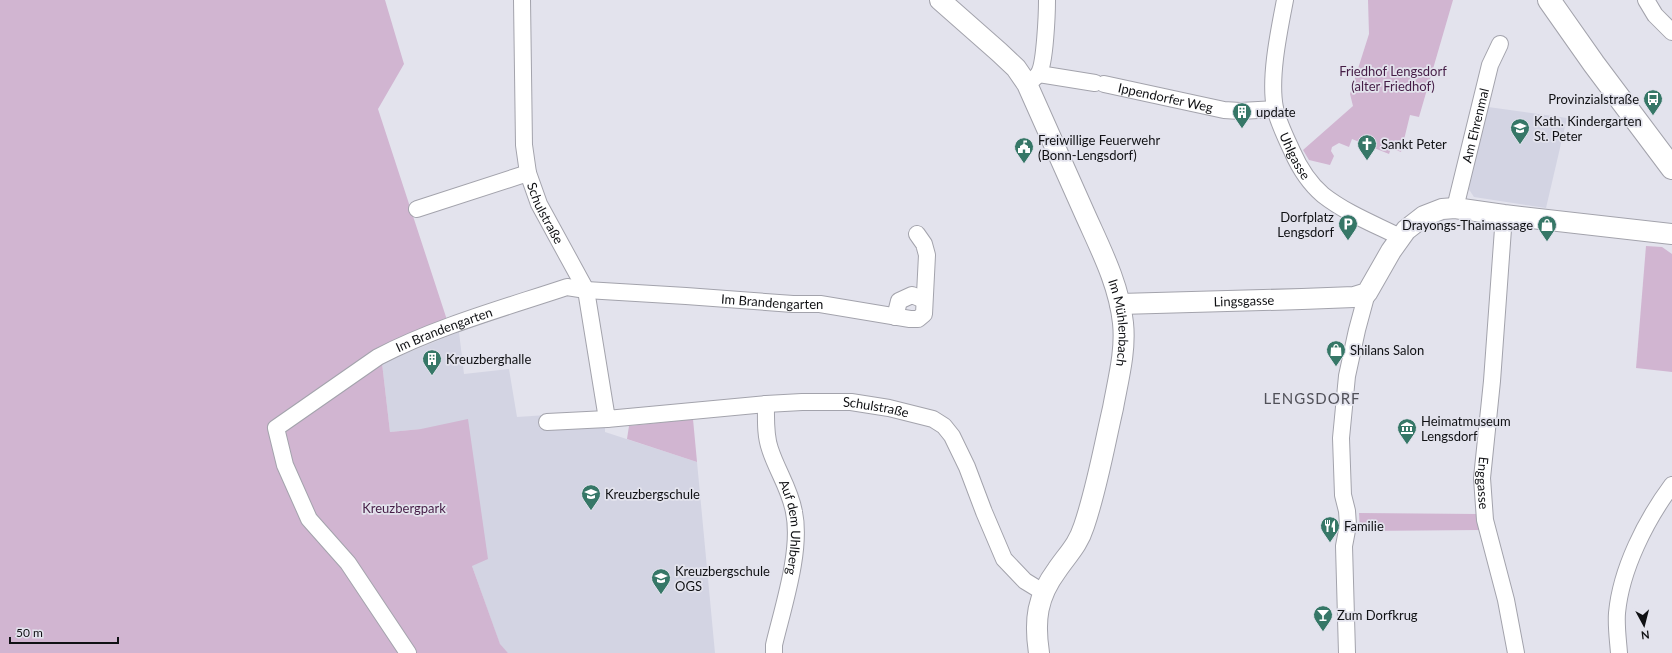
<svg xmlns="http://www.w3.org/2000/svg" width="1672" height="653" font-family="Lato,sans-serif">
<rect width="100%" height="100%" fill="#e3e3ed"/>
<g fill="#d3d4e3">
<path d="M1488,107L1567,118L1546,208L1474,197L1468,188Z"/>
<path d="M459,332L464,374L509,369L517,417L547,415L602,426L605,428V432L697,462L715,653H508L500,645L472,566L421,429L390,432L382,363Z"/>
</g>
<g fill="#d1b5d1">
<path d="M0,0H385L404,64L378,109L447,320L271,423L282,468L345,567L403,653H0Z"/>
<path d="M1368,0H1453L1419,117L1410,115L1401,152L1391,148L1389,154L1352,139L1349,147L1339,143L1332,147L1331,151L1334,156L1330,165L1309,160L1303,150L1353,106L1350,94L1369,34Z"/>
<path d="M1646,246L1662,247L1672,254V372L1636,368Z"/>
<path d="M382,363L390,432L421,429L468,419L488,559L472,566L500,644L508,653H416L350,560L313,516L302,494L281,430Z"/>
<path d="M693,419L697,462L627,439L629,426Z"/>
<path d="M1359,513L1478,514L1480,530L1360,531Z"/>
</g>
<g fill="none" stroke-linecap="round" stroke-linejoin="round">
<defs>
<g id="minor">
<path id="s1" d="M522,0L524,145L528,173L539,204L586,290L607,419L766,404L802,402H851L889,408L933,419L944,426L952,436L967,467L984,512L1004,559L1025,581L1043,592"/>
<path id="s2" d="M1285,0C1279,31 1269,78 1275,108C1278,122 1286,138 1292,151C1299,167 1309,183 1323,195C1346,213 1374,224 1400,237"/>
<path d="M1646,0L1655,15L1672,32"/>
<path d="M1039,74L1095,83"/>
<path d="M1027,84C1031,81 1037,77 1039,73C1045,63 1047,13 1047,0"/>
<path id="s3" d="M1104,84L1224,110L1240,111L1275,109"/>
<path id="s4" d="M1455,208L1490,65L1500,44"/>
<path d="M417,209L528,173"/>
<path id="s5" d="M1504,215L1492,381L1482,478L1485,520L1506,600L1516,653"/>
<path d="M895,317L899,301L912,295L924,300"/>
<path id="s6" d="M766,404C766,419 765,435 770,449C777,471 790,489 794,512C802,550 783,607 774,645V653"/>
<path d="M547,422L607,419"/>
<path id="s7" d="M408,653L348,563L309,519L285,465L276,428L378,357C438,326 504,308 567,287L586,290L686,296L793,304H820L910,319H918L924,314L927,255L924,244L917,234"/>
<path d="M1347,653L1344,546L1348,525L1347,511L1343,495L1341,438L1347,376L1357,330L1367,293"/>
<path d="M1619,653C1618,640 1616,626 1617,613C1621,569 1646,520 1672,485"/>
</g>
<g id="tertiary">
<path id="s8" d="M940,0L999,52L1016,68L1027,84C1046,126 1065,169 1084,212C1100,248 1119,284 1123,323C1126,351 1118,380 1113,408C1104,447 1097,488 1084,526C1078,545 1068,554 1057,570C1037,597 1034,620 1039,653"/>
<path id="s9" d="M1120,304L1302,299L1354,297L1367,293L1391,251L1406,230L1424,216L1442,209L1455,208L1504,215L1672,234"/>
</g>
<path id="secondary" d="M1549,0L1594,64L1672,168"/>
</defs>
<use href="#minor" stroke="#a3a3ac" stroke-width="18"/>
<use href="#tertiary" stroke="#a3a3ac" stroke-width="22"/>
<use href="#secondary" stroke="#a3a3ac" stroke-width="24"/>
<use href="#minor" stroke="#fff" stroke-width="16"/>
<use href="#tertiary" stroke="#fff" stroke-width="20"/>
<use href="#secondary" stroke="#fff" stroke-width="22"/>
</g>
<defs>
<symbol id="bus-pin" viewBox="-11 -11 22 30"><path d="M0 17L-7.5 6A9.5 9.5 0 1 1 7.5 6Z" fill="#367767" stroke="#e3e3ed"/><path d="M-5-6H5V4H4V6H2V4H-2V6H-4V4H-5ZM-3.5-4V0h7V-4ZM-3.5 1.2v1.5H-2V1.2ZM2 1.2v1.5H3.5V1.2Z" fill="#fff"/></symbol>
<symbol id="building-pin" viewBox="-11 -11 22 30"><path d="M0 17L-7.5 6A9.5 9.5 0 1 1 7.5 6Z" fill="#367767" stroke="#e3e3ed"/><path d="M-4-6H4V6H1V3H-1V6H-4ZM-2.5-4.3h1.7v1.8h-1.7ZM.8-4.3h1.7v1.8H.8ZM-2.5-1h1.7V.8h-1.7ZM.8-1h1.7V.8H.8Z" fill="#fff"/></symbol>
<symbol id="school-pin" viewBox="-11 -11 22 30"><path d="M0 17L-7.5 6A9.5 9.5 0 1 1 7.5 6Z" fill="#367767" stroke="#e3e3ed"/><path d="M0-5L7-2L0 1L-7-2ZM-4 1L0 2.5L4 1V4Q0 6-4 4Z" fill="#fff"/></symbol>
<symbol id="church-pin" viewBox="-11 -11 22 30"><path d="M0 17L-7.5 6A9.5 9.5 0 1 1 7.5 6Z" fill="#367767" stroke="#e3e3ed"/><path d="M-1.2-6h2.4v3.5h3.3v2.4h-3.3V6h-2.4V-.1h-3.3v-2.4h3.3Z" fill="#fff"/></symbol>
<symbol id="civic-pin" viewBox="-11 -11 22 30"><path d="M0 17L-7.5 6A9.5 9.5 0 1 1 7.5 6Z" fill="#367767" stroke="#e3e3ed"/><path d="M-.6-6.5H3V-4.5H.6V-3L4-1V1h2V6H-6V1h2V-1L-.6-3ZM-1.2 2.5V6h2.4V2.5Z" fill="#fff"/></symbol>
<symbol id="parking-pin" viewBox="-11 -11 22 30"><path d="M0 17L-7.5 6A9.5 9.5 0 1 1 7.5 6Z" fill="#367767" stroke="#e3e3ed"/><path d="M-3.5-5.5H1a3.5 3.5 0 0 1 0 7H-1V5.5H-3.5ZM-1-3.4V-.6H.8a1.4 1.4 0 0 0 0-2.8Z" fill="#fff"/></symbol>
<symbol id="shop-pin" viewBox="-11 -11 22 30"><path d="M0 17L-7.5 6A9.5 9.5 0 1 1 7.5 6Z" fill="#367767" stroke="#e3e3ed"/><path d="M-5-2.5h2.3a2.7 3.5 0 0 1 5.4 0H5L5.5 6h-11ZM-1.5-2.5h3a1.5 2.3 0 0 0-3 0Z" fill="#fff"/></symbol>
<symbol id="museum-pin" viewBox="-11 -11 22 30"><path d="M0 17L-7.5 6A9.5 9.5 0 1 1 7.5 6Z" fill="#367767" stroke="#e3e3ed"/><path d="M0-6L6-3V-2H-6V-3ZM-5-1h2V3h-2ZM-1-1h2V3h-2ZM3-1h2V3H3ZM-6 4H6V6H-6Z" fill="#fff"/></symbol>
<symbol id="restaurant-pin" viewBox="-11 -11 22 30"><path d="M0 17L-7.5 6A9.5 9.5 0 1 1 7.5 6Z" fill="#367767" stroke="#e3e3ed"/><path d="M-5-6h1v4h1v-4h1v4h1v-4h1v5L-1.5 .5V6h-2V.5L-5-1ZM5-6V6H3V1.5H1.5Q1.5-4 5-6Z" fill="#fff"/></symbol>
<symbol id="bar-pin" viewBox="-11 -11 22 30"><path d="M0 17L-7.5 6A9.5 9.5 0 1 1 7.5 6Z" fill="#367767" stroke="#e3e3ed"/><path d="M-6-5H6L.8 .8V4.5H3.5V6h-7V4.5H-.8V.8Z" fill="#fff"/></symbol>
</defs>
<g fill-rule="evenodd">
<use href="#bus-pin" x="1642" y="88" width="22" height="30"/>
<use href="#building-pin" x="1231" y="101" width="22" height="30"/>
<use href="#school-pin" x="1509" y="117" width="22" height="30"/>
<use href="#church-pin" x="1356" y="133" width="22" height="30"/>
<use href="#civic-pin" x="1013" y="136" width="22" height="30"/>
<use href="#parking-pin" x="1337" y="213" width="22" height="30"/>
<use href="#shop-pin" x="1536" y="214" width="22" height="30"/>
<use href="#shop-pin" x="1325" y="339" width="22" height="30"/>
<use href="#building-pin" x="421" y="348" width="22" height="30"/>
<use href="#museum-pin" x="1396" y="417" width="22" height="30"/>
<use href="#school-pin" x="580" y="483" width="22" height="30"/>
<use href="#restaurant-pin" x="1319" y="515" width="22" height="30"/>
<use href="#school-pin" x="650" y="567" width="22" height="30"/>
<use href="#bar-pin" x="1312" y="604" width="22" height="30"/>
</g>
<g text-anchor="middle" stroke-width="3.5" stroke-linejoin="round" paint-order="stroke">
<g font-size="13" fill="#451d46" stroke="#e3e3ed">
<text x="1393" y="76">Friedhof Lengsdorf<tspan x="1393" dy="15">(alter Friedhof)</tspan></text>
<text x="404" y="513">Kreuzbergpark</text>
</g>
<g font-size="13" fill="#101114" stroke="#e3e3ed">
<text dy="5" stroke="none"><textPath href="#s3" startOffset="63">Ippendorfer Weg</textPath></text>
<text dy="5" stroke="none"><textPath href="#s4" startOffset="85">Am Ehrenmal</textPath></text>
<text dy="5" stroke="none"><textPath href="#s2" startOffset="161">Uhlgasse</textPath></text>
<text dy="5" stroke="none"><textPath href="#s1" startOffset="217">Schulstraße</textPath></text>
<text dy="5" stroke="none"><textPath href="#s9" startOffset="124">Lingsgasse</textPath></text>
<text dy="5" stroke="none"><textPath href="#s7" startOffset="796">Im Brandengarten</textPath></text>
<text dy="5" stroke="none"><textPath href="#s8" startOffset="379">Im Mühlenbach</textPath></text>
<text dy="5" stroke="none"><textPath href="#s7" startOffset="460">Im Brandengarten</textPath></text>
<text dy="5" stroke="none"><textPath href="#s1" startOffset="705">Schulstraße</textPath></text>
<text dy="5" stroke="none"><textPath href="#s5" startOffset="269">Enggasse</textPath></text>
<text dy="5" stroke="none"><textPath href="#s6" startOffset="128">Auf dem Uhlberg</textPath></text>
</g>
<g font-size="13" fill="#101114" stroke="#e3e3ed" text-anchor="start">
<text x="1639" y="104" text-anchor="end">Provinzialstraße</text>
<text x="1256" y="117">update</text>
<text x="1534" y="126">Kath. Kindergarten<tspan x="1534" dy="15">St. Peter</tspan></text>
<text x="1038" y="145">Freiwillige Feuerwehr<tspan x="1038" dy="15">(Bonn-Lengsdorf)</tspan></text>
<text x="1381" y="149">Sankt Peter</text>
<text x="1334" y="222" text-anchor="end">Dorfplatz<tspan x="1334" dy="15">Lengsdorf</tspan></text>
<text x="1533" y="230" text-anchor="end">Drayongs-Thaimassage</text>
<text x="1350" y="355">Shilans Salon</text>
<text x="446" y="364">Kreuzberghalle</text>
<text x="1421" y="426">Heimatmuseum<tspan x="1421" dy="15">Lengsdorf</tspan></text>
<text x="605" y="499">Kreuzbergschule</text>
<text x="1344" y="531">Familie</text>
<text x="675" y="576">Kreuzbergschule<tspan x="675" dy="15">OGS</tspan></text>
<text x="1337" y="620">Zum Dorfkrug</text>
</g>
<g font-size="15" letter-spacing="1" fill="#515159" stroke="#e3e3ed">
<text x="1312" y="404">LENGSDORF</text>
</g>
</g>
<g transform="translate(1644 625) rotate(173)" stroke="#e3e3ed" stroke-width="3" paint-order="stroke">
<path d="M0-3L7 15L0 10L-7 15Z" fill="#101114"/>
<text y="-6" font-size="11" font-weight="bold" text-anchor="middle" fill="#101114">N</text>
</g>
<path d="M10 637v6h108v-6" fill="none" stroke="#101114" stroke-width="2"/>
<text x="16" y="637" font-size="12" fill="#101114" stroke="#e3e3ed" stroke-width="3" paint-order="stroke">50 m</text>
</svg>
